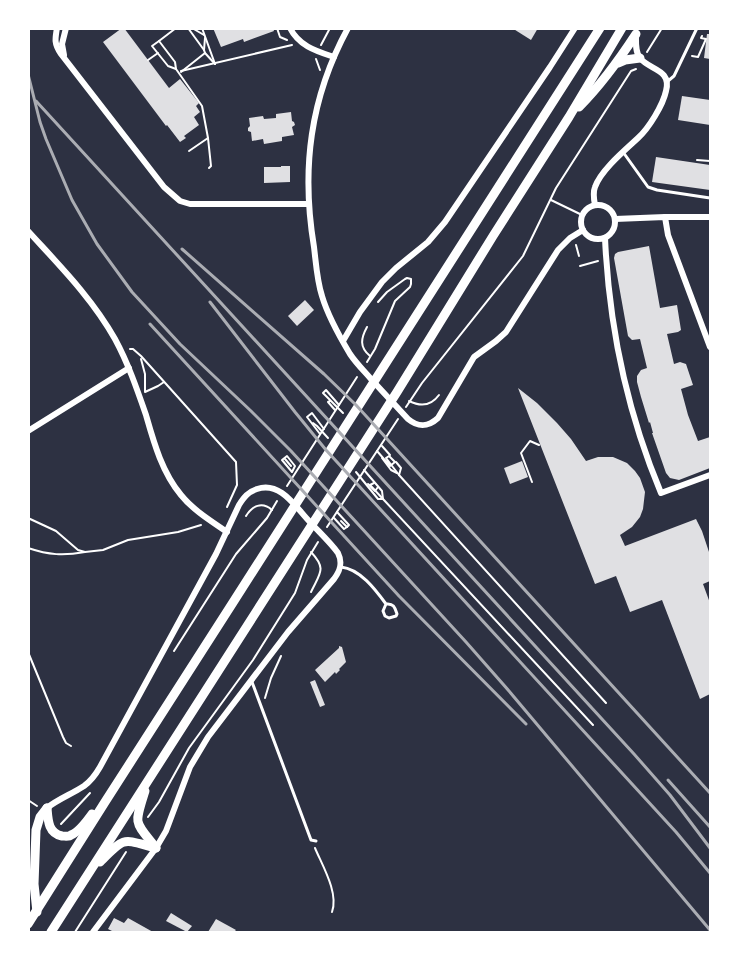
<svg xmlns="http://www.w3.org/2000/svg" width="739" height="961" font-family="'PT Sans Narrow',sans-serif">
<rect width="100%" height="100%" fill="#2d3142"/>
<g fill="#e0e0e3">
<path d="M122,28H124L169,88L180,79L199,103L196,106L200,112L194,117L199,125L184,136L186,138L180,142L167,125L166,126L103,42Z"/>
<path d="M213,28H273L274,31L244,42L243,39L221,47Z"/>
<path d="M512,28H538L531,40Z"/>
<path d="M707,34H710V59L704,58Z"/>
<path d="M682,96L710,100V125L678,120Z"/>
<path d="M291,112L292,121L294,122L295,125L292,127L294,135L282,137V141L264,144L263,139L252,141L251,132L248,131V128L250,126L249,118L263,116L264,119L276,118V114Z"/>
<path d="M656,157L710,165V190L652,182Z"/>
<path d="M281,166H290V182L264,183V167H281Z"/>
<path d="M649,246L660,308L677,305L681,330L678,332L667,334L674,364L680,362L686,364L693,385L681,389L688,415L698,441L710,437V468L679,480L670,478L666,473L652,433H653L650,422L649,423L641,397L637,382V376L641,370L647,368L640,339L632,340L628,336L614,258L615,254L618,252Z"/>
<path d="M305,300L314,310L297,326L288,316Z"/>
<path d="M518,388L537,403L557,423L571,439L586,461L598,457H613L627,463L635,471L640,478L645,492L643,509L640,517L632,527L620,535L625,546L696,519L702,531L710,555V581L703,584L710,603V694L700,699L662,600L630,612L616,576L595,584Z"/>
<path d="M522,461L528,477L510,484L504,468Z"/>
<path d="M339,646L342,647L346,662L339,669L340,670L336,674L335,672L325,682L315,670L339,648Z"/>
<path d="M315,680L325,705L320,707L310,682Z"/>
<path d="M171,913L192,926L187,932L166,921Z"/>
<path d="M114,918L124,923L128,918L153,932H114L108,929Z"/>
<path d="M216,919L236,930L234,932H208Z"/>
</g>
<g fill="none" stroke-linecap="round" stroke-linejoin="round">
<g stroke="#fff" stroke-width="2">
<path d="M176,28L159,41L175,62L176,69L202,106L208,138"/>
<path d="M192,28L204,35"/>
<path d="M202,28L215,64"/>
<path d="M277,28L280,37L287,40"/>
<path d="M159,41L152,46L168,66L176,69"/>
<path d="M321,45L330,28"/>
<path d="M204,50L205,38"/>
<path d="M647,52L662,28"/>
<path d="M205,53L215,64"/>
<path d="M692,56L698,57L706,39L701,38L702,36"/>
<path d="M316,59L320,70"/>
<path d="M148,60L158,53"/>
<path d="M181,71L292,45"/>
<path d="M181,72L205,53L204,50L188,28"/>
<path d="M189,151L208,138L211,166L209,168"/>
<path d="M697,160L710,161"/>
<path d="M551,200L582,215"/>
<path d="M576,245L579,256"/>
<path d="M580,266L598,261"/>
<path d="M367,327C361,338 359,347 370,356"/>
<path d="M130,349H133L141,356L236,462L237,485L227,507"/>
<path d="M141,359L145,374V392L158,386L164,382"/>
<path d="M367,362L375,349L395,301L410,287L411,284V279L407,278L405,279L387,292L378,302"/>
<path d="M330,401L328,402L335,410"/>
<path d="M409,401C421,407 431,406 439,395"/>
<path d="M339,405L326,390L323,393L343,413"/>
<path d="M406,407L422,383L523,256L556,188L631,71L636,69"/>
<path d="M313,423L317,426L328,438"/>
<path d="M320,434L307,417L312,413L324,429"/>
<path d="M382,446L390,455"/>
<path d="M377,451L390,466L395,462L389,456L386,458L399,475L606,703"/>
<path d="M287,456L295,466L292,472L282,460Z"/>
<path d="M382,458L391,470L397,473"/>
<path d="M285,459L291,466"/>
<path d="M396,462L401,468L399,475"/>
<path d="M364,470L382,491L383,499L593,725"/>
<path d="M356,472L378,499H383"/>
<path d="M532,482L521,453L530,441L539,445"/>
<path d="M374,483L370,485L383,499"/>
<path d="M368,484L375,491L378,487"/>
<path d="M287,486L357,377"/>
<path d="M337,512L349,525L347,527"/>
<path d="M246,516C252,506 262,501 272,510"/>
<path d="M28,518L56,531L78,550L85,552L103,550L128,540L178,532L201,525"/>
<path d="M334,518L344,529L347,527"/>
<path d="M341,521L347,527"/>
<path d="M327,527L398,419"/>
<path d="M28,548C49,555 63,556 85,552"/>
<path d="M311,592C320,573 327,569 311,552"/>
<path d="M174,651L236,554L267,518L277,501"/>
<path d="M28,652L63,737L66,743L71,746"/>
<path d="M265,698L271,678L281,656"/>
<path d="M28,800L37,806"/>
<path d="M148,817L159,802L189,748L253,660L295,593L307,560L318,542"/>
<path d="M61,824L90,793"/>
<path d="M315,848C322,865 339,893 332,912"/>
<path d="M75,932L126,852"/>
</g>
<g stroke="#fff" stroke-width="3">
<path d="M668,81L674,76L697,28"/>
<path d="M623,152L648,187L657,190L710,198"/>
<path d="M341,567C360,569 375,589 386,604C394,603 395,608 397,614L396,616L389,618L385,616L383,611L386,604"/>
<path d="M252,682L311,840L316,841"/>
</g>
<g stroke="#fff" stroke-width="6">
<path d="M57,28C55,39 54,44 61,54L164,187L180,201L190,204H308"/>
<path d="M290,28C299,46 316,51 334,57"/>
<path d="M348,28C310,98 301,169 314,247C316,263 317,281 322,296C327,313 341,339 350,354C356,363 364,371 371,379C383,392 396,406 408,419C419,428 428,427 438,418L474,357L496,341L506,332L558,250L570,238L583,230"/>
<path d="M64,55L62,44L66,28"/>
<path d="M595,205C594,200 593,192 595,187C601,170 625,150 638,138C649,128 663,105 666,91C672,69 649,70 640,58C635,52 636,42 636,35"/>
<circle cx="598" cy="222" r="17"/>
<path d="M665,217H710"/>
<path d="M615,219L665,217L668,235L710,347"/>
<path d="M28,231C59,265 92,298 115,339C128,363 137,389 146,415C154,443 162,472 181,495C193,510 211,521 227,532"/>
<path d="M605,238C609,326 627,412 661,493L710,475"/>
<path d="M343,341L360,312L382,282L396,268L428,242L445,222L550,67L575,28"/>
<path d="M28,431L129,368"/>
<path d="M47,808C58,799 72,794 84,786C91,781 96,774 100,767L216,554L239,505C244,497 248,492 257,489C280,481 295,506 309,521C319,532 330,542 338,553C343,563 340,571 334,579L288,632L208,737L190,767L166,831L156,848L93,932"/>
</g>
<g stroke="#fff" stroke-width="9">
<path d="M618,63L625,60L640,58"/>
<path d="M579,107C601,85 619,60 636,34"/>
<path d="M145,791C134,826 134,820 156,848"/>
<path d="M47,808C48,820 48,833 62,836C65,836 69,837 71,835C79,832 87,821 92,814"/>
<path d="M100,862C126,836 121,839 156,848"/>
<path d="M37,912L34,884L36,830L40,817L47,808"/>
<path d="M28,924L105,802L232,604L600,28"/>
<path d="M51,932L397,392L493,236L569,117L622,28"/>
</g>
<g stroke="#abadb3" stroke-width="3">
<path d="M28,74L40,122L46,139L72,200L97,244L132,292L180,344L251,411L291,451L466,642L509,691L710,930"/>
<path d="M36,101L634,754L670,795L710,848"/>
<path d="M182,249L324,374L356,405L710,793"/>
<path d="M210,302L295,412L326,450L676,832L710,873"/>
<path d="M150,324L399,596L526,724"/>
<path d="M668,780L710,827"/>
</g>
</g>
<rect width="739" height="961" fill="none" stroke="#ffffff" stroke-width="60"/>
</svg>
